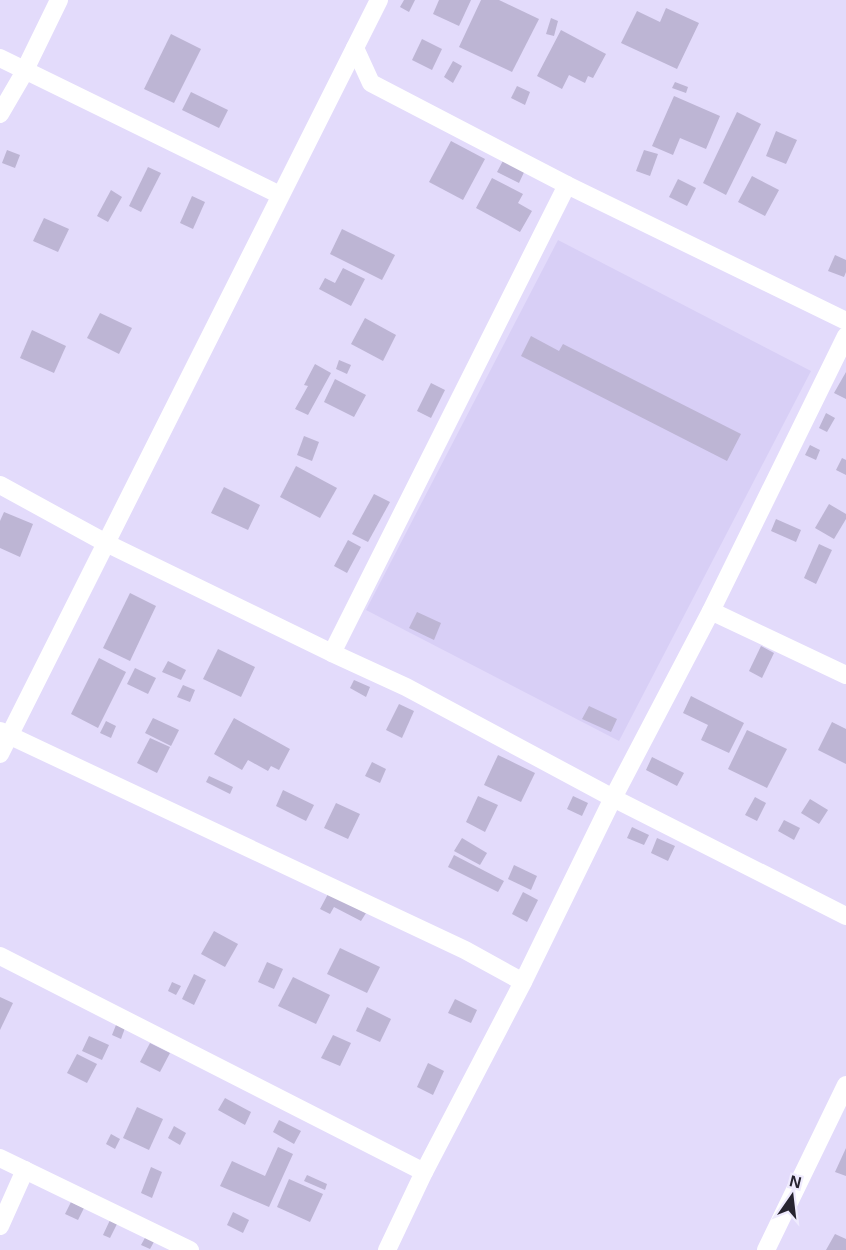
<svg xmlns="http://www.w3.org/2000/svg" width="846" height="1250" font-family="Arial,sans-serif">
<rect width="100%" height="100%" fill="#e3dbfb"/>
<path fill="#d8cff6" d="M558,240L811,371L619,741L366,610Z"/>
<g fill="#bdb5d4">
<path d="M404,0H415L409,12L400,7Z"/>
<path d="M439,0H471L459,26L433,14Z"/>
<path d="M481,0H499L539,19L512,72L459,47Z"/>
<path d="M666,8L699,23L677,69L621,43L637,11L660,22Z"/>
<path d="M551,18L558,21L554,36L546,34Z"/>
<path d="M561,30L606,54L593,78L588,76L585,83L569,75L562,89L537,76Z"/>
<path d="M171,34L201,49L174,103L144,89Z"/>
<path d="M422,39L442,49L432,70L412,60Z"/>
<path d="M453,61L462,66L453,83L444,77Z"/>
<path d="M675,82L688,87L686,93L672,88Z"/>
<path d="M517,86L530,92L525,105L511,98Z"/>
<path d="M191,92L228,110L219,128L182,110Z"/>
<path d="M674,96L720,116L706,149L680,138L673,155L652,146Z"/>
<path d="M737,112L761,124L726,195L703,183Z"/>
<path d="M776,131L797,140L786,164L766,156Z"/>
<path d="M451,141L485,159L463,200L429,182Z"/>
<path d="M7,150L20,155L15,168L2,163Z"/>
<path d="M644,150L658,154L650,176L636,171Z"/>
<path d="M505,157L526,168L519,183L497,172Z"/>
<path d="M148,167L161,173L141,212L129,206Z"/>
<path d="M752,176L779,190L765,216L738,202Z"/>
<path d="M492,178L523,194L518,203L532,211L520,232L476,208Z"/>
<path d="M678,179L696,188L687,206L669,197Z"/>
<path d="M111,190L122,197L108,222L97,216Z"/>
<path d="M192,196L205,202L193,229L180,223Z"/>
<path d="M44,218L69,229L58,252L33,241Z"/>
<path d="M342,229L395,255L382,280L330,254Z"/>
<path d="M835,255L846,260V272L844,277L828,271Z"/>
<path d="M343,268L365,279L351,306L319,289L325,278L335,283Z"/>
<path d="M100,313L132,328L119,354L87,338Z"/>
<path d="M365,318L396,335L383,361L351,344Z"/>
<path d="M32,330L66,346L54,373L20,358Z"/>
<path d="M531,336L559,351L563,344L741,434L727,461L521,356Z"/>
<path d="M339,360L351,365L347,374L336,369Z"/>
<path d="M315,364L331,373L308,415L295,409L308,386L304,385Z"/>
<path d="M846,372V399L834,393Z"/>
<path d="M335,379L366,395L354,417L324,402Z"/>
<path d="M431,383L445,390L431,418L417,411Z"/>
<path d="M826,413L835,418L827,432L819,428Z"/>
<path d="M304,436L319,442L312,461L297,455Z"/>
<path d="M810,445L820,450L816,460L805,455Z"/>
<path d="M842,458L846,460V475L836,470Z"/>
<path d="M296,466L337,488L320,518L280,497Z"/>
<path d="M224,487L260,505L248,530L211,513Z"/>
<path d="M374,494L390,502L368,542L352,534Z"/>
<path d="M829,504L846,514V519L834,539L815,528Z"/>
<path d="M4,512L33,524L20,557L0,548V521Z"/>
<path d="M776,519L801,530L796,542L771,531Z"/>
<path d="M348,540L361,547L347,573L334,566Z"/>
<path d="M819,544L832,550L816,584L804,578Z"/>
<path d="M130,593L156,606L130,661L103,648Z"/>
<path d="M417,612L441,623L434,640L409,628Z"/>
<path d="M761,646L774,653L762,678L749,671Z"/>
<path d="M218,649L255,667L241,697L203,679Z"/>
<path d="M99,658L126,672L98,728L71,714Z"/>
<path d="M168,661L186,670L181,680L162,672Z"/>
<path d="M135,668L156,678L148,694L127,684Z"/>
<path d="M354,680L370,687L366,697L350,688Z"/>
<path d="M183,685L195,690L190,702L177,697Z"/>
<path d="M691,696L744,723L729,753L701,740L708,725L683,713Z"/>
<path d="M399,704L414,711L402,738L386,730Z"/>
<path d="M589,706L617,719L611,732L582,719Z"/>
<path d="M153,718L179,730L171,746L145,733Z"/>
<path d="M234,718L290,749L279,770L271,766L268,771L248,760L242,770L214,754Z"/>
<path d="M106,721L116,726L111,738L100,733Z"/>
<path d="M832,722L846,729V764L818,750Z"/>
<path d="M747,730L787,749L767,788L728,769Z"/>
<path d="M150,738L170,747L157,773L137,763Z"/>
<path d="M498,755L535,773L521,802L484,785Z"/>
<path d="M652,757L684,773L677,786L646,770Z"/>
<path d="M372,762L386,769L380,783L365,776Z"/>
<path d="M209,776L233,787L230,794L206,782Z"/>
<path d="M283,790L314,805L306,821L276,806Z"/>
<path d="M478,796L498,805L485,832L466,822Z"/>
<path d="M573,796L588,803L582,816L567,809Z"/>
<path d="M755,797L766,803L757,821L745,815Z"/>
<path d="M810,799L828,810L819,824L801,813Z"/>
<path d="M336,803L360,814L348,839L324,828Z"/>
<path d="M784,820L800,828L794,840L778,831Z"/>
<path d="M632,827L649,835L644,845L627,838Z"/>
<path d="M462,838L487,853L480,865L454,851Z"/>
<path d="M657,838L675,846L668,861L651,853Z"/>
<path d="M454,855L504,881L498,892L448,867Z"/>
<path d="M514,865L537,876L531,890L508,879Z"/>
<path d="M523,892L538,900L527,922L512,914Z"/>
<path d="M328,894L366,913L361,921L334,907L330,914L320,909Z"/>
<path d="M214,931L238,944L225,967L201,954Z"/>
<path d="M340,948L380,967L367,993L327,974Z"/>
<path d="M267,962L283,969L274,989L258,982Z"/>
<path d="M194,974L206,980L194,1005L182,999Z"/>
<path d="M293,977L330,995L316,1024L278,1006Z"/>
<path d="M172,982L181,986L176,995L168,991Z"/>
<path d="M0,997L13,1003L0,1030Z"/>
<path d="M455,999L477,1010L471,1023L448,1013Z"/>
<path d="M367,1007L391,1019L380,1042L356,1031Z"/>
<path d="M116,1025L125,1028L121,1039L112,1035Z"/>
<path d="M333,1035L351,1043L340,1066L321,1058Z"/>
<path d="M89,1036L109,1045L102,1060L82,1051Z"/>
<path d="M150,1043L170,1053L160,1072L140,1062Z"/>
<path d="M77,1054L97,1064L87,1083L67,1073Z"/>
<path d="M428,1063L444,1071L433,1095L417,1087Z"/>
<path d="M225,1098L251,1112L245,1125L218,1110Z"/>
<path d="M137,1107L163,1119L149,1150L123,1138Z"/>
<path d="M279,1120L301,1131L294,1144L273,1132Z"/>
<path d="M174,1126L186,1133L180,1145L168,1138Z"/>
<path d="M111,1134L120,1139L115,1149L106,1144Z"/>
<path d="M278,1147L293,1154L269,1207L220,1186L232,1161L265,1176Z"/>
<path d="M846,1148V1176L835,1172Z"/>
<path d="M151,1167L162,1172L152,1198L141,1193Z"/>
<path d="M307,1175L327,1184L325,1190L304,1181Z"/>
<path d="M289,1179L323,1194L310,1222L277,1207Z"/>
<path d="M71,1202L84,1208L78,1220L65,1214Z"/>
<path d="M233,1212L249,1220L243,1233L227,1225Z"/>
<path d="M110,1220L117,1224L110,1238L103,1235Z"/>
<path d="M835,1234L846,1239V1250H826Z"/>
<path d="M146,1236L155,1240L150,1249L141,1245Z"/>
</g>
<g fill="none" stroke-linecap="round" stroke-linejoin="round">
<g stroke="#fff" stroke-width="18">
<path d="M355,48L371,83L567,185L846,321"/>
<path d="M0,58L280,195"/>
<path d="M0,114L21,78L59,0"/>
<path d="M0,485L106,543L332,653L406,687L613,798L846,916"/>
<path d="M711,611L846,675"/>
<path d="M332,653L567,185"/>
<path d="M0,731L465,950L523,982"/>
<path d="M0,754L379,0"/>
<path d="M0,956L424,1172L387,1250"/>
<path d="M0,1158L190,1250"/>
<path d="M424,1172L523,982L613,798L711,611L846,336"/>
<path d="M0,1226L25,1170"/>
<path d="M766,1250L846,1085"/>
</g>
</g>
<g transform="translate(792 1196) rotate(14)" stroke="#efebfe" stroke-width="4.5" paint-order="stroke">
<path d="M0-4.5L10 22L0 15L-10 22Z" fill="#272430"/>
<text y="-9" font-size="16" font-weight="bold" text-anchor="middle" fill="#272430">N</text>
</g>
</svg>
